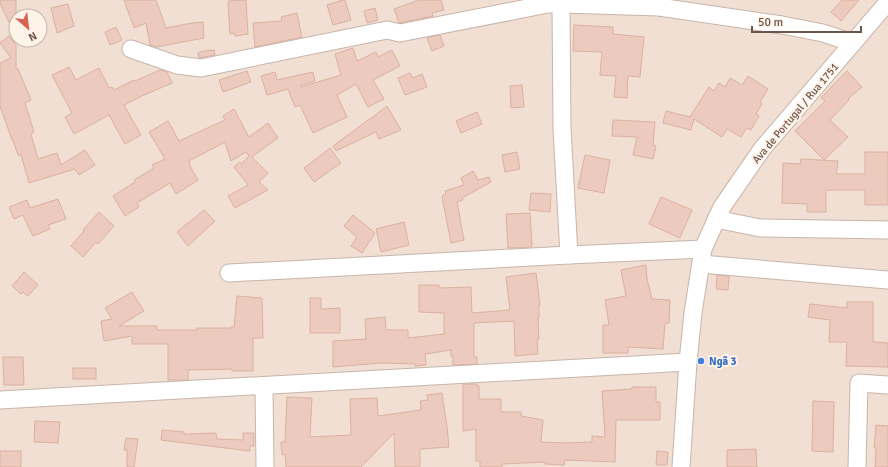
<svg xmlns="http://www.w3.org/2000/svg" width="888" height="467" font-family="Signika,sans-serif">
<rect width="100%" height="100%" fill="#f9eee3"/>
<path fill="#f0dfd2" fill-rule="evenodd" d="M0,0H888V467H0ZM16,16H40V40H16Z"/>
<g fill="#eccbbe" stroke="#dcb0a0">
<path d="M0,0H16V36L0,4Z"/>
<path d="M124,0H156L166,28L192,23L203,22L204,38L156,47L150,45L146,23L134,28Z"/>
<path d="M246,0L248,34L235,36L234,33L230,34L228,1Z"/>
<path d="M343,0H345L351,20L333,25L327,5Z"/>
<path d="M419,0H441L444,10L432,13L433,16L399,23L394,9Z"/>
<path d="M842,0H859L841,21L831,12Z"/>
<path d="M68,4L74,26L57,33L51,8Z"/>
<path d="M375,8L378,20L367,23L364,11Z"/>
<path d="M297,13L302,37L255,47L253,23L282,21L281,17Z"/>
<path d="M574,25L613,27V34L644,37L640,77L628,76L627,98L614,97L616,76L600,75L602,52L573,51Z"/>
<path d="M116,27L122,40L110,45L105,32Z"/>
<path d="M440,35L444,46L432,51L427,38Z"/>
<path d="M9,36L16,45V69H18L31,100L25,103L34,132L31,134L38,159L57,153L61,165L85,150L95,165L79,175L75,169L29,183L21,155H18L13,140H12L0,106V63L11,58L0,43Z"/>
<path d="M353,48L357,61L376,52L378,57L392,50L400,66L373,80L384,99L368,107L356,84L337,95L347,117L313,133L300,105L295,107L288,89L267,95L261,76L275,72L277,80L313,72L315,81L301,85V87L341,75L335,54Z"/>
<path d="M214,50L215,55L199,58L198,53L203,51Z"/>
<path d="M69,67L76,80L99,68L109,88L112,87L114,90L134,80L135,81L160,70L167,72L172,83L142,96L124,105L141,135L125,144L109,115L74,134L65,117L72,113L52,75Z"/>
<path d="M247,71L251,82L223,92L219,80Z"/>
<path d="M847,71L862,87L848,99L849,100L830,120L848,137L824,160L795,131L825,101L821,98L836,82Z"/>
<path d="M410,73L413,78L422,74L427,87L405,95L398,78Z"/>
<path d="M748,76L768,89L760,102L762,104L756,114L759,116L751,130L747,128L741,137L727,129L722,137L694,119L691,130L663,123L666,111L690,117L709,87L714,91L719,83L725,87L730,78L742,85Z"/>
<path d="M522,85L524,107L511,108L510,86Z"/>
<path d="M387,106L401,130L379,139L376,132L336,151L333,146L371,118L374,117V116Z"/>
<path d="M234,109L249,137L268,123L278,138L252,157L268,173L259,182L268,190L235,208L228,196L248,185L234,167L240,162L241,164L249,156L246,152L231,161L225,142L189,161L190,163L189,164L198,180L176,194L170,183L137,203L139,207L125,216L113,196L135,182L134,180L154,168L152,165L165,159L149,132L168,121L179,141L225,120L223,116Z"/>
<path d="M477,112L482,124L461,133L456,121Z"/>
<path d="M613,120L655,122L653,145L656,146L653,159L633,155L637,137L612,136Z"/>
<path d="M330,148L341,163L314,182L304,168Z"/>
<path d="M517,152L520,169L505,172L502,155Z"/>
<path d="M865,152H888V205H865V190H826V212H807V204L782,203L783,163L800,164L801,159L838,161L836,174H865Z"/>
<path d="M585,155L610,160L604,193L578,188Z"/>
<path d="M473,171L478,180L489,177L491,182L462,198L463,200L457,202L464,240L451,243L442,196L446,194L445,191L464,185L461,178Z"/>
<path d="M531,193L551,194L550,212L529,210Z"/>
<path d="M661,197L692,210L680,238L649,224Z"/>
<path d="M58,199L66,219L48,225L50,229L33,236L23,215L14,219L9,207L27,200L30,208Z"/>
<path d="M204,210L215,221L188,246L177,232Z"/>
<path d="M99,212L114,226L98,244L96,242L83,257L71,246L84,231L83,230Z"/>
<path d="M530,213L532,247L508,248L506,214Z"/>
<path d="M353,215L375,233L362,253L351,246L357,237L344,226Z"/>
<path d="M404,222L409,245L381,252L376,229Z"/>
<path d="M646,265L647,279L652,299L670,300L669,323H665L663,349L628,347V353H603V325H609L605,300L626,296L621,270Z"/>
<path d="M24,272L38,285L28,296L23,292L21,294L12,286Z"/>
<path d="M536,273L540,305H539V318H538L539,339H537L538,354L515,356L514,321L474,323V357H477V364L453,365V356H451V350L425,354L426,365L415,366V364L381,363L333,367V341L366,339L365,319L385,317L386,330H408V338L444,334V313L419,312V285H439V288L471,287L472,313L510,310L506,277Z"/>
<path d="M717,275L729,276L728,290L716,289Z"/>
<path d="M132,292L144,311L119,326H157V330H197V328H231V327H234L237,296L262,298L263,338H253V371H232V369L188,370V380H168V344H132V336L104,341L101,321L112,319L105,308Z"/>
<path d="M310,298H321V309L340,308V333H310Z"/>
<path d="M847,302H873V342L888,343V367L846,366L847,342H829L830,320L808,317L810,304L847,308Z"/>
<path d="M3,357H23L24,385H4Z"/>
<rect x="73" y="368" width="23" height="11"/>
<path d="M463,384H477V386H479V399H501V412H521V416L543,420L541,442L566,443L592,442V436L605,437L602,391L632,389V387H656V402H660V420H616L615,462L565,460L564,465L545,464V462L502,464V467H480V461H476V429L463,431Z"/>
<path d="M442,393L447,427L449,447L420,449V467H395L394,433L361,467H286L285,454L282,455L281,442H285L287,397L312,398L310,437L351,435L350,399L377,398L378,416L421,410L420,401L428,400L427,395Z"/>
<path d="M813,401L834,402L833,452L812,451Z"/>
<path d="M35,421L60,422L58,443L34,442Z"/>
<path d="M876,425L888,426V467H875L876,448H874Z"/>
<path d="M162,430L184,432V434L216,433L217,439L243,440V433H254V446H250V451L161,440Z"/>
<path d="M126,438L138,439L134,467H127V450H124Z"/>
<path d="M756,449L757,467H727V450Z"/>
<rect x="0" y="451" width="21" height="16"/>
<path d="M657,451L668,452L667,465H656Z"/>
</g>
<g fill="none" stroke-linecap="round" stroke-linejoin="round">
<defs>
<g id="minor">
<path d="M561,4L562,129L569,255"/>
<path d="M131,49L177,65L201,68L387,30L400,33L548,4H561L659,7L782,25L823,33L853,43"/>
<path d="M716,219L760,228L888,230"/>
<path d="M701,264L888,280"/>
<path d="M229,273L569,255L703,249"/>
<path d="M264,386L265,467"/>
<path d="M0,400L688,362"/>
<path d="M681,467L688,362L693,313L703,249L722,207L762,149L888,2"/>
<path d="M857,467L859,383L888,385"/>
</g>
</defs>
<use href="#minor" stroke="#c8b5ab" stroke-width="19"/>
<use href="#minor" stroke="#fff" stroke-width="17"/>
</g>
<circle fill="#3f7fe0" stroke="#fdf3e9" stroke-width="1.5" cx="701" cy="361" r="4"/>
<g text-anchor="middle" stroke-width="4" stroke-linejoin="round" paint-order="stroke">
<g font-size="11" fill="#6e554c" stroke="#fdf3e9">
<text transform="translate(795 113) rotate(-50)" y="4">Ava de Portugal / Rua 1751</text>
</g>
<g font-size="11" font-weight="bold" fill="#366cbe" stroke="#fdf3e9" text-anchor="start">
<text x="709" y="365">Ngã 3</text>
</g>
</g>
<g transform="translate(28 28) rotate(152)"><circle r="19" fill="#fdf3e9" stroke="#c4b4aa"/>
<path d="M0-3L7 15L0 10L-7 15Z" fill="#d66455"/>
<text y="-6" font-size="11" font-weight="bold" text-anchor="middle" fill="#6e554c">N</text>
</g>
<path d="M752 26v6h109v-6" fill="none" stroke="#6e554c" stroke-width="2"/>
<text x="758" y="26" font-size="12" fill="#6e554c" stroke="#fdf3e9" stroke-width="3" paint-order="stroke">50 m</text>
</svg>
